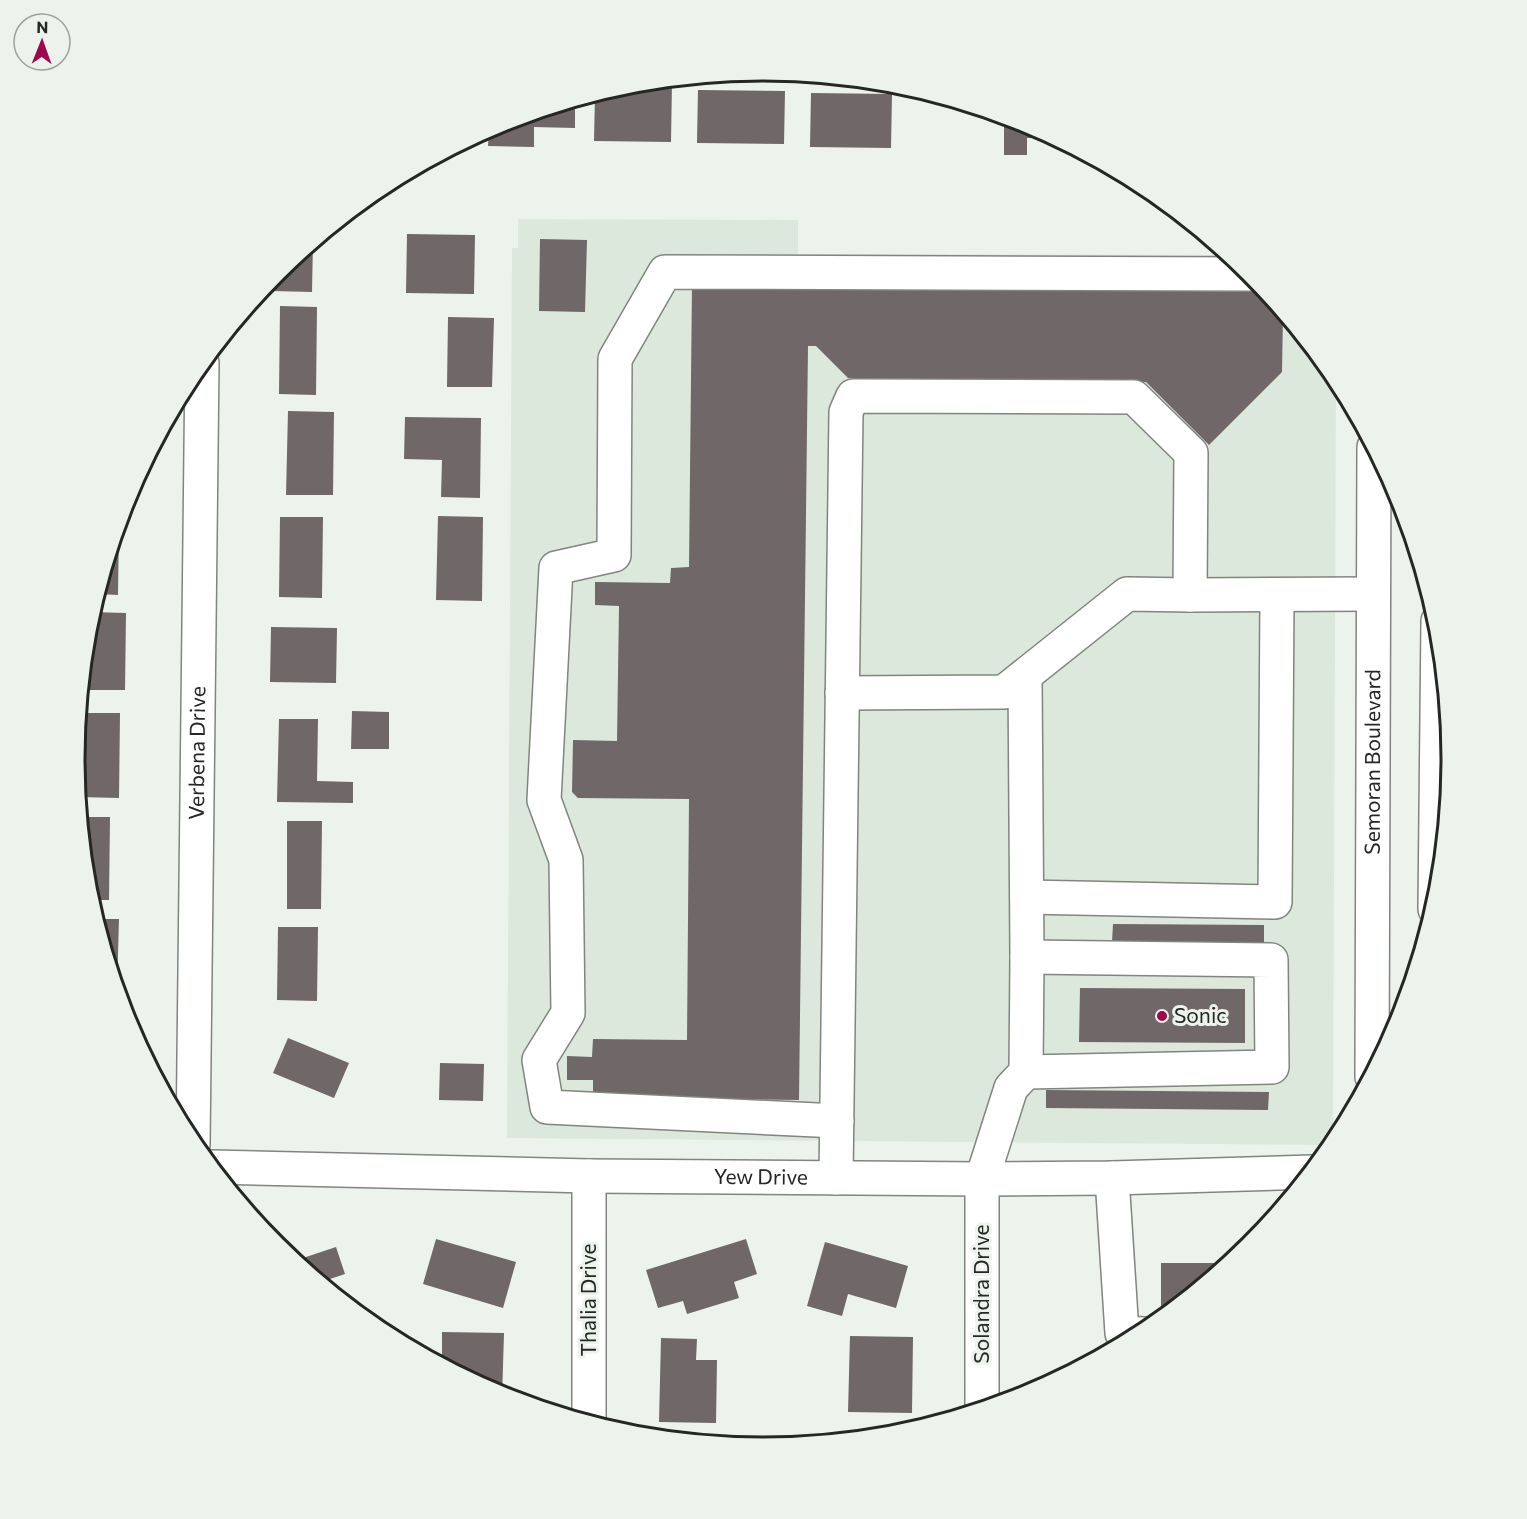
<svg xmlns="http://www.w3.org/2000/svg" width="1527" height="1519" font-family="Commissioner,sans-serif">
<rect width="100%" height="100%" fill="#ecf3ec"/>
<path fill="#dce8dc" d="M518,219L798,220V254L1230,255L1251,273L1336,377L1333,1132L1321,1145L507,1138L512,248H518Z"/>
<g fill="#6f6768">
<path d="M661,81H672L671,142L594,141L595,94L629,84Z"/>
<path d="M698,90L785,91L784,144L697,143Z"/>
<path d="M811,93L892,94L891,148L810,147Z"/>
<path d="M575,100V128L534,127V147L488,146L489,129L500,123Z"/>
<path d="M1004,116L1027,123L1056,138H1027V155H1004Z"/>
<path d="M464,142V151H448Z"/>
<path d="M407,234L475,235L474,294L406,293Z"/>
<path d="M540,239L587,240L585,312L539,311Z"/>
<path d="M313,242L312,292L272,291L273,277L277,272Z"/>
<path d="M692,285L1267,292L1283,312L1282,372L1209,445L1146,382L848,378L816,346H808L799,1100L593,1097V1080H567V1056L592,1057L593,1039L687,1040L689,799L578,798L572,792L573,740L617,741L619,606L595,605V582L670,583L671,568L689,567Z"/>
<path d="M280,306L317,307L316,395L279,394Z"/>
<path d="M448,317L494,318L492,387H447Z"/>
<path d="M288,411L334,412L333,495H286Z"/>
<path d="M405,417L481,418L480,498L441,497L442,460L404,459Z"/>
<path d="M438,516L483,517L482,601L436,600Z"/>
<path d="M280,517H323L322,598L279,597Z"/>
<path d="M119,523L118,595L97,594L107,563Z"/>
<path d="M92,612L126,613L125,690H83L84,667L88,625Z"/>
<path d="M271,627L337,628L336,683L270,682Z"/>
<path d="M352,711L389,712V749H351Z"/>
<path d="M79,713H120L119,798L78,797L75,765Z"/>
<path d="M279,719H318L317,781L353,782V803L277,802Z"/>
<path d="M80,817H110L109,900H90L88,894Z"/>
<path d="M287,821H322L321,909H287Z"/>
<path d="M95,919H119L117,990Z"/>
<path d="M1113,924L1264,925V943L1112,942Z"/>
<path d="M278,927H318L317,1001L277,1000Z"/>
<path d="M1080,988L1245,989V1043L1079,1042Z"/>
<path d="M288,1038L349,1063L334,1098L273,1073Z"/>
<path d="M440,1063L484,1064L483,1101L439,1100Z"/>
<path d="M1046,1090L1269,1092L1268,1110L1046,1108Z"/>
<path d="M436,1239L516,1262L503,1308L423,1284Z"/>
<path d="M746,1239L757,1274L734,1282L739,1298L687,1314L683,1301L658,1308L646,1270Z"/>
<path d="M825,1242L908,1266L896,1308L848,1294L842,1316L807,1306Z"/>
<path d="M336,1247L345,1274L324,1281L327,1288L294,1261Z"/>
<path d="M1161,1263H1231L1172,1311H1161Z"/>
<path d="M442,1332L504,1333L502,1397L442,1365Z"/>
<path d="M850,1336L913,1337L912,1413L848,1412Z"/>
<path d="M661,1338L697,1339L696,1360H717L716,1423L659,1422Z"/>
<path d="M850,1435L878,1436V1437L850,1440Z"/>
</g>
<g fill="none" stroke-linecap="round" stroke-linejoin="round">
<defs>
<g id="minor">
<path d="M842,693L1004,692L1127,594L1190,595L1373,594"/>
<path d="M1027,897L1275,902L1277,595"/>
<path d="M1026,1072L1272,1067L1271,960L1027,957"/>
<path d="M837,1121L547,1107L539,1060L568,1013L566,860L544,800L556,568L614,555L615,359L665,272L1252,274"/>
<path id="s1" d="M193,1145L202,363"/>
<path id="s2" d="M211,1167L589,1176L982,1179L1112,1178L1312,1172"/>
<path d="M836,1178L846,412L853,396L1134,397L1191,453L1190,595"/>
<path d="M1112,1178L1122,1333L1144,1334"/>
<path d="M982,1410V1179L1011,1088L1026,1072L1027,957L1025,676"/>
<path d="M589,1423V1176"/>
</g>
<g id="major">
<path d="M1435,909L1438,621"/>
<path id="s3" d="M1372,1077L1374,447"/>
</g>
</defs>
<use href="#minor" stroke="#80857f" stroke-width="36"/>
<use href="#major" stroke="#80857f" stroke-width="36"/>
<use href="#minor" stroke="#fff" stroke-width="33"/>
<use href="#major" stroke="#fff" stroke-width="33"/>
</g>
<circle fill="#9f074d" stroke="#ecf3ec" stroke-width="2" cx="1162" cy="1016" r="6"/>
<g text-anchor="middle" stroke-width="6" stroke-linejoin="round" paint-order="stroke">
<g font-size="21" fill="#242724" stroke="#ecf3ec">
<text dy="7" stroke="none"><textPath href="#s1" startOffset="392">Verbena Drive</textPath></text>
<text dy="7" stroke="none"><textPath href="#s3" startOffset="315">Semoran Boulevard</textPath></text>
<text dy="7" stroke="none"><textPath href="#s2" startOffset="550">Yew Drive</textPath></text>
<text transform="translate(982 1294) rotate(-90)" y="7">Solandra Drive</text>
<text transform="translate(589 1300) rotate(-90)" y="7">Thalia Drive</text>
</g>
<g font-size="21" fill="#242724" stroke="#ecf3ec" text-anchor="start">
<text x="1174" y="1023">Sonic</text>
</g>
</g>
<path d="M0 0H1527V1519H0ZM85 759a678 678 0 1 1 1356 0a678 678 0 1 1-1356 0Z" fill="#ecf3ec" fill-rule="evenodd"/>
<path fill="none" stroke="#242724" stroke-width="3" d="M85 759a678 678 0 1 1 1356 0a678 678 0 1 1-1356 0Z"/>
<g transform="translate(42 42) rotate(1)"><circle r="28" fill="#ecf3ec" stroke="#9ca19c" stroke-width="1.5"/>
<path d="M0-4.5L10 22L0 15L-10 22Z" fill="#9f074d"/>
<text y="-9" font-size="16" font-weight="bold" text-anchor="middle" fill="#242724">N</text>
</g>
</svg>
